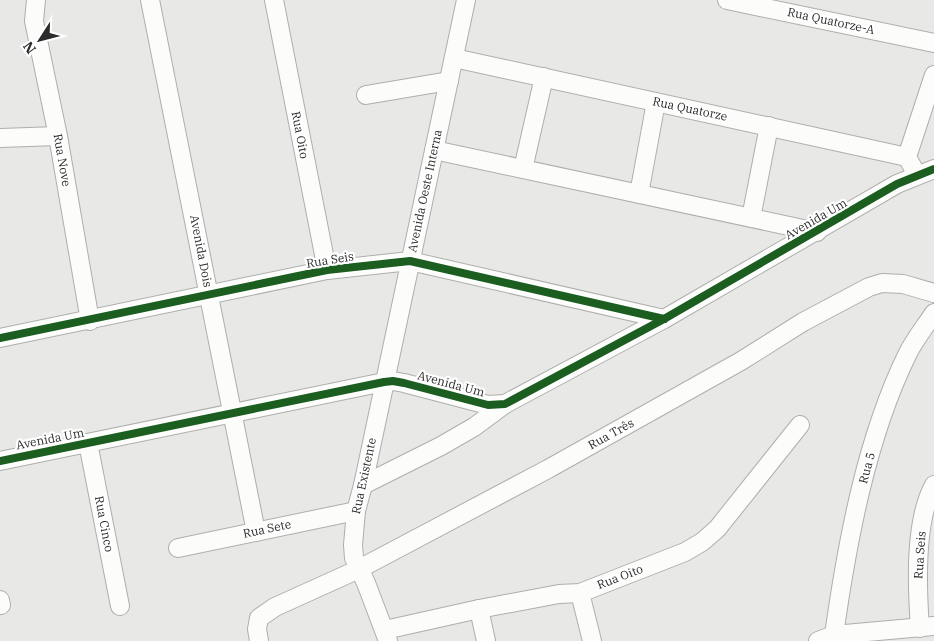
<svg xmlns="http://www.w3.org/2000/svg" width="934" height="641" font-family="'IBM Plex Serif',serif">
<rect width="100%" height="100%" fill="#e8e9e7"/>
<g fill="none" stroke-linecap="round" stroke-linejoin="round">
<defs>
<g id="minor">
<path d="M36,0L34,21L58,136L90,321"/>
<path d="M150,0L256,532"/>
<path d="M274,0L327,270"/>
<path d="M727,0L934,43"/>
<path d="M454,58L907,157L917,175"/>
<path d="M366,95L449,81"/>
<path d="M0,138L58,136"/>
<path d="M434,150L817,232"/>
<path d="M907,157L934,75"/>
<path d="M523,169L544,77"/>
<path d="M639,194L656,102"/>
<path d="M751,218L769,126"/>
<path d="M0,338L327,270L410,261L664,319"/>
<path d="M88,443L120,606"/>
<path d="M0,461L384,382L393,381L404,383L488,405L505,404L664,319L897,184L934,169"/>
<path d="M363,485L441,446L474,427L505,404"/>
<path d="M178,548L356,511"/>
<path d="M580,593L592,641"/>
<path d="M0,600L1,605"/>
<path d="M479,609L486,641"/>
<path d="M920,628C917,587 914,521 934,485"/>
<path d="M385,630L479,609L559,594L580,593L685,552L702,542L717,529L800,425"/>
<path d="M834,635C847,543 866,439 907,355C914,340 925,327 934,313"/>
<path d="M259,641L257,629L259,618L275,607L359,569L548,469L741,361L803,322L869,287L882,283L903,284L934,293"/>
<path d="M388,641L366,583L354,558L353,545L356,511L363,485L466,0"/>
<path d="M818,641L834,635L934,626"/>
</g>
</defs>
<use href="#minor" stroke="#aeafad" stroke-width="20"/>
<use href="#minor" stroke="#fcfcfb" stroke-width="18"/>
<defs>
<g id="cycleway">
<path d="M0,338L327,270L410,261L664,319"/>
<path d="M0,461L384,382L393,381L404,383L488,405L505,404L664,319L897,184L934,169"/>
</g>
</defs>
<use href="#cycleway" stroke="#fff" stroke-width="11"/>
<use href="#cycleway" stroke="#1b5e20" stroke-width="8"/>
</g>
<g text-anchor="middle" stroke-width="4.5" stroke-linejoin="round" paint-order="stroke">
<g font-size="12" fill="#2a2b2a" stroke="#fff">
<text transform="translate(831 21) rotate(12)" y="4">Rua Quatorze-A</text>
<text transform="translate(690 109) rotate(12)" y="4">Rua Quatorze</text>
<text transform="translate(300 135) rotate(79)" y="4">Rua Oito</text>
<text transform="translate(62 160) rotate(80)" y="4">Rua Nove</text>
<text transform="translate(425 191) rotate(-78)" y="4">Avenida Oeste Interna</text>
<text transform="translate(816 219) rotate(-30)" y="4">Avenida Um</text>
<text transform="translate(201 251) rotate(79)" y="4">Avenida Dois</text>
<text transform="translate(330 260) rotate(-9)" y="4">Rua Seis</text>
<text transform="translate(451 384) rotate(15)" y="4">Avenida Um</text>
<text transform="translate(611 434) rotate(-29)" y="4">Rua Três</text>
<text transform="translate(50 439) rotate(-11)" y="4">Avenida Um</text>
<text transform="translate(867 468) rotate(-75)" y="4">Rua 5</text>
<text transform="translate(364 476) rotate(-78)" y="4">Rua Existente</text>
<text transform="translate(104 524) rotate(79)" y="4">Rua Cinco</text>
<text transform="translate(267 529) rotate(-12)" y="4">Rua Sete</text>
<text transform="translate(920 555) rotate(-86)" y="4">Rua Seis</text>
<text transform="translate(620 577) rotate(-21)" y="4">Rua Oito</text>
</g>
</g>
<g transform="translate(40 40) rotate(234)" stroke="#ffffff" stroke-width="4" paint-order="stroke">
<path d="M0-4L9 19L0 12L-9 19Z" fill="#2a2b2a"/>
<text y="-8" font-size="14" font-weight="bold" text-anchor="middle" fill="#2a2b2a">N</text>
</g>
</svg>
